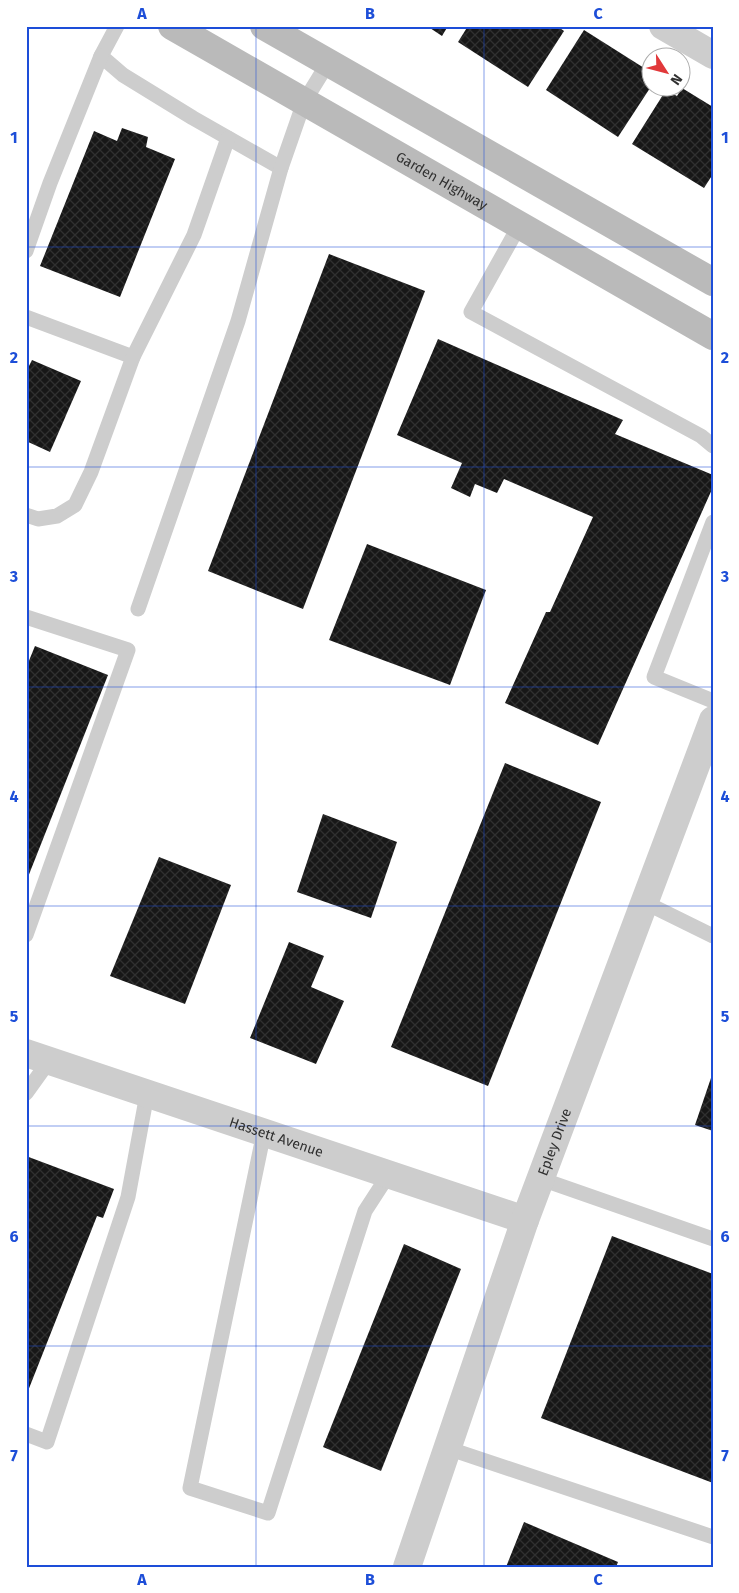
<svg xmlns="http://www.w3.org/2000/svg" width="739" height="1593" font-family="'Fira Sans',sans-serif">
<defs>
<pattern id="building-cross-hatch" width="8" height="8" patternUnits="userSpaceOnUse" patternTransform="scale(1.25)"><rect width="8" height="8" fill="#171717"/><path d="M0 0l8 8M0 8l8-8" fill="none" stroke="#303030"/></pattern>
</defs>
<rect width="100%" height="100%" fill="#fff"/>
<g fill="url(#building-cross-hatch)">
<path d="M427,26H448L442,36Z"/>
<path d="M468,26H557L564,31L528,87L458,42Z"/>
<path d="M584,30L652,73V85L618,137L546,90Z"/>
<path d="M682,88L713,107V174L704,188L632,144L666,90L677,96Z"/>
<path d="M122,128L148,137L146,147L175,159L120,297L40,266L94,131L117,141Z"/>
<path d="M329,254L425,291L303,609L208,571Z"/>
<path d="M438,339L623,420L615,434L713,475V487L598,745L505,703L546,612H550L593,517L504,479L497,493L475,484L470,497L451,488L462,463L397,435Z"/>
<path d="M32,360L81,381L50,452L26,441V372Z"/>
<path d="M367,544L486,590L450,685L329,640Z"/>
<path d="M35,646L108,675L26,882V668Z"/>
<path d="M505,763L601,802L488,1086L391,1047Z"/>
<path d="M323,814L397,842L371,918L297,892Z"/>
<path d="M159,857L231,885L185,1004L110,976Z"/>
<path d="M289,942L324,956L311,987L344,1001L316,1064L250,1038Z"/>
<path d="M712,1075H713V1131L695,1125Z"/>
<path d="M26,1156L114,1189L103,1218L97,1216L26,1396Z"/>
<path d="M612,1236L713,1274V1483L541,1418Z"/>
<path d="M404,1244L461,1269L381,1471L323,1447Z"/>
<path d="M524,1522L618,1562L616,1567H506Z"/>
</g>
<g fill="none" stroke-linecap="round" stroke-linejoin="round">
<g stroke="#cdcdcd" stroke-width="15">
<path d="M117,26L101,56L123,75L193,118L281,168"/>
<path d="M519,226L471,312L701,436L713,446"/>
<path d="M26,251L50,183L101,56"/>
<path d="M26,317L133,357"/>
<path d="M26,515L38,519L57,516L75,505L91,472L133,357L194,235L228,138"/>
<path d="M713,522L654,677L713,701"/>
<path d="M138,609L238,321L281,168L304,102L328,63"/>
<path d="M26,617L128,650L26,935"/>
<path d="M644,902L713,936"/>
<path d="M26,1093L49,1061"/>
<path d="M264,1132L190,1488L268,1513L365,1211L389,1174"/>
<path d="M541,1179L713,1239"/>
<path d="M26,1434L47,1442L128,1197L147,1094"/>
<path d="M447,1448L713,1537"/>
</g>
<g stroke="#cdcdcd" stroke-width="28">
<path d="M663,26L713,55"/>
<path id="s1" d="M26,1053L525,1220"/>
<path id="s2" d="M407,1567L525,1220L713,720"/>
</g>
<g stroke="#bababa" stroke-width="28">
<path id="s3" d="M172,26L713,336"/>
<path d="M264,26L713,282"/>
</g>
</g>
<path fill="none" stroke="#1d4ed8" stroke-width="1" stroke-opacity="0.55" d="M256,26V1567M484,26V1567M26,247H713M26,467H713M26,687H713M26,906H713M26,1126H713M26,1346H713"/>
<g text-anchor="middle" stroke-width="5" stroke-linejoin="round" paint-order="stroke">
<g font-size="14" fill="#303030" stroke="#fff">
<text dy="5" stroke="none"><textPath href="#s3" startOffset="311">Garden Highway</textPath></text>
<text dy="5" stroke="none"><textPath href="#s1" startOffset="264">Hassett Avenue</textPath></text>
<text dy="5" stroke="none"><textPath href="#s2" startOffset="450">Epley Drive</textPath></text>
</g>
</g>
<rect width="739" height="1593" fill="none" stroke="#ffffff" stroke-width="55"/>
<g transform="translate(666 72) rotate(126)"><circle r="24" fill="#ffffff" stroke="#acacac"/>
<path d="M0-4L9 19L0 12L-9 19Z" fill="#e1383a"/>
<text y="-8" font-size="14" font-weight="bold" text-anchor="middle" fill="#303030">N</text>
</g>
<rect x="28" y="28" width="684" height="1538" fill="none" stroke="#1d4ed8" stroke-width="2"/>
<g font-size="16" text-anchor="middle" font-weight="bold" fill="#1d4ed8">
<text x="142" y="19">A</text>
<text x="370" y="19">B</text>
<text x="598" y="19">C</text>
<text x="14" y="143">1</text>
<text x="725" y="143">1</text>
<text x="14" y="363">2</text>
<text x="725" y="363">2</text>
<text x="14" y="582">3</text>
<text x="725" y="582">3</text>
<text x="14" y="802">4</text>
<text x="725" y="802">4</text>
<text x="14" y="1022">5</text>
<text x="725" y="1022">5</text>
<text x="14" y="1242">6</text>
<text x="725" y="1242">6</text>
<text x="14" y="1461">7</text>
<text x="725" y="1461">7</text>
<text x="142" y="1585">A</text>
<text x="370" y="1585">B</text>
<text x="598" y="1585">C</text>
</g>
</svg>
